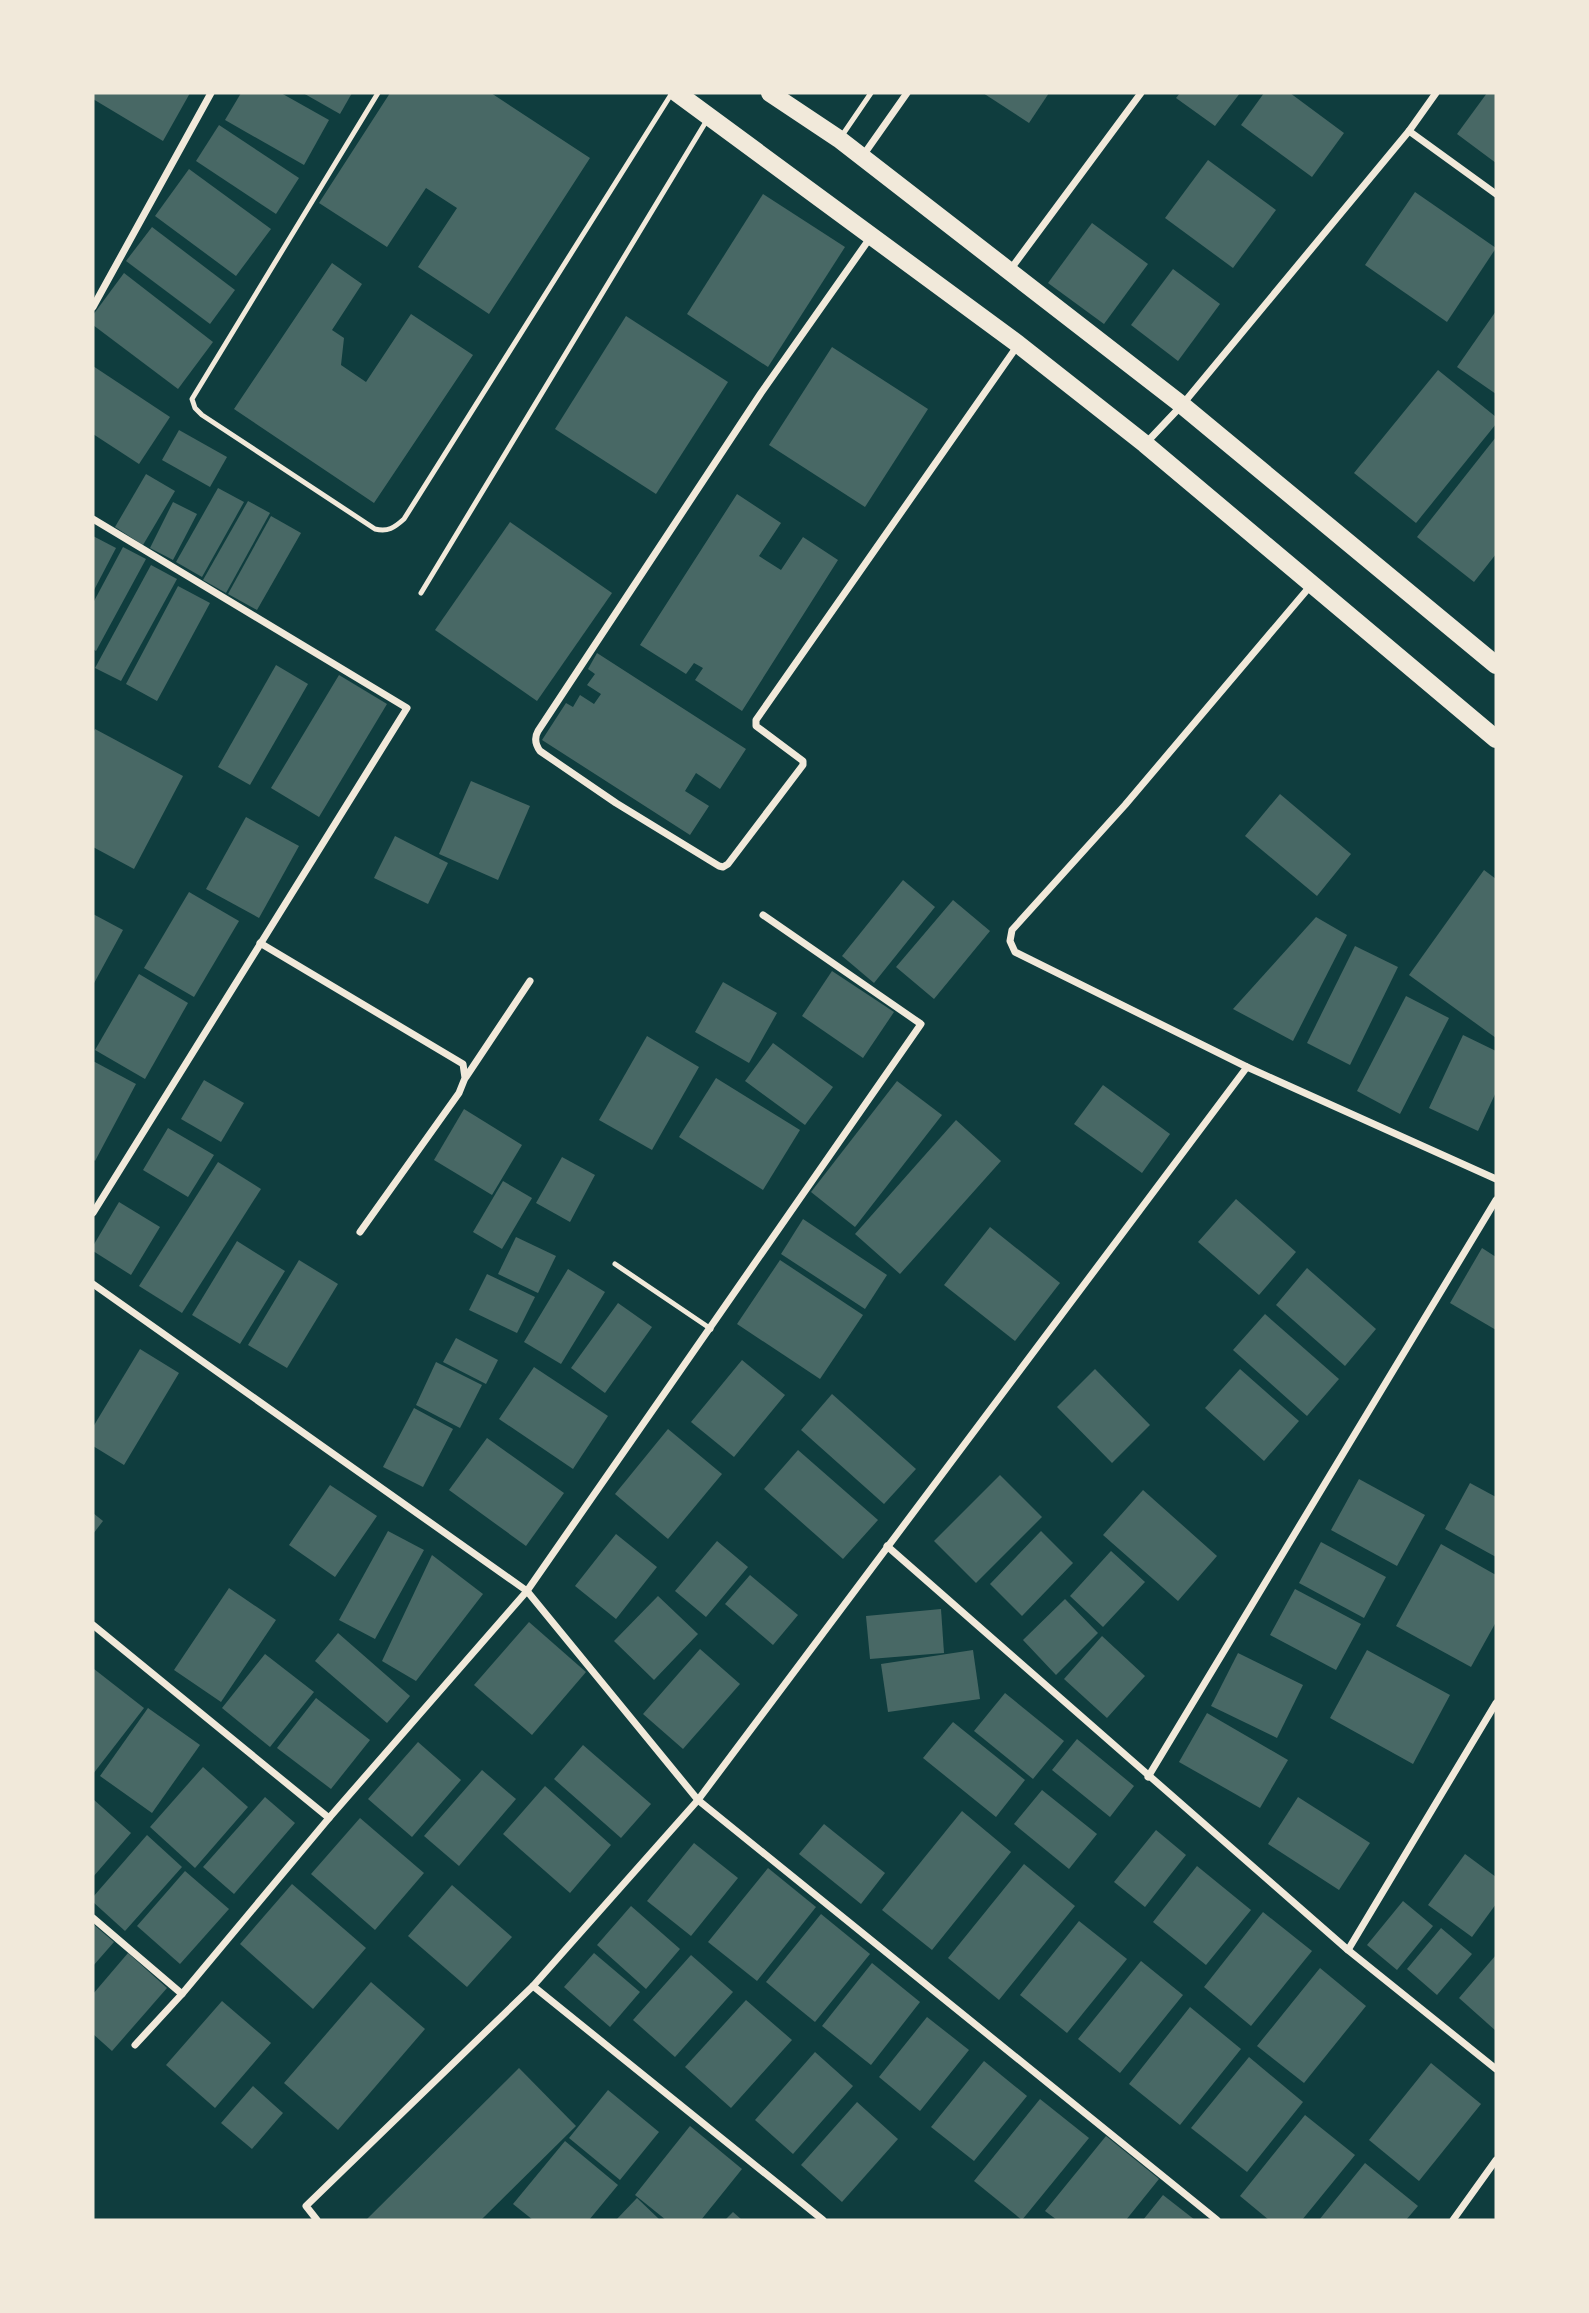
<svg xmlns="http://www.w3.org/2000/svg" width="1589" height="2313" font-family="Ubuntu,sans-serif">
<rect width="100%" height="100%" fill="#0f3d3e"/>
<g fill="#486865">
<path d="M93,93H190L163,141L93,99Z"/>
<path d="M241,93H281L329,120L304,165L225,120Z"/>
<path d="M303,93H352L340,114Z"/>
<path d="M390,93H491L590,158L489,314L418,267L457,208L426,188L387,247L319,203Z"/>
<path d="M983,93H1049L1029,123Z"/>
<path d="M1180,93H1240L1215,126L1176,98Z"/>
<path d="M1264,93H1290L1344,133L1312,177L1241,125Z"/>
<path d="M1487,93H1496V163L1457,134Z"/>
<path d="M219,125L299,178L276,214L196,161Z"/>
<path d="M1208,160L1276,210L1233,268L1165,218Z"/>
<path d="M189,169L271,229L236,276L155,216Z"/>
<path d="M1415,192L1496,248L1447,322L1365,265Z"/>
<path d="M763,194L845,247L768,367L687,314Z"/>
<path d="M1092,223L1148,264L1104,324L1048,283Z"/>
<path d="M152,227L235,290L210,324L126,261Z"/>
<path d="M332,263L362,284L332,330L344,338L341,365L366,382L411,314L473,355L374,503L234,409Z"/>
<path d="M1173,269L1220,304L1178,361L1131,325Z"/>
<path d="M124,273L213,342L178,389L93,325V315Z"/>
<path d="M1496,311V394L1457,367Z"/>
<path d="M626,316L728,382L656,494L555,429Z"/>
<path d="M832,347L928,409L865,507L769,445Z"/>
<path d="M93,366L170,417L139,464L93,434Z"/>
<path d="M1438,370L1496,417V424L1416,523L1354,473Z"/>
<path d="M179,430L227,457L210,487L162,460Z"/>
<path d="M1496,437V554L1474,582L1417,537Z"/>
<path d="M146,474L175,491L143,545L115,527Z"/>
<path d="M218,488L244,502L202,577L176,562Z"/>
<path d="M737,494L781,523L759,556L781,570L803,537L838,560L742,711L695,680L703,668L694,663L686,674L640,645Z"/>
<path d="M248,501L270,513L226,593L203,580Z"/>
<path d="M173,502L197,514L173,560L150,548Z"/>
<path d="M271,516L301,533L257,610L228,594Z"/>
<path d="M510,522L612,593L537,701L435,630Z"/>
<path d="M93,536L116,548L93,592Z"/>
<path d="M123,547L146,559L96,651L93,649V603Z"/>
<path d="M151,565L177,579L121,681L95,668Z"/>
<path d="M178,586L210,603L157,701L126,684Z"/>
<path d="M597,653L746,749L720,789L696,773L685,791L709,806L690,835L542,740L566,703L573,707L580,695L594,704L601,694L587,685L595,674L588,669Z"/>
<path d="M276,665L308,684L250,785L218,767Z"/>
<path d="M339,675L387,704L319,817L271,788Z"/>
<path d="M95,729L183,776L134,869L93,847V733Z"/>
<path d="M471,781L530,806L498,880L439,854Z"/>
<path d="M1280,794L1351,854L1317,896L1245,836Z"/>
<path d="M246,817L299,846L259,918L206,889Z"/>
<path d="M395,836L448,863L428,904L374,878Z"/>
<path d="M1484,870L1496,879V1038L1409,975Z"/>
<path d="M903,880L935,907L874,983L842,956Z"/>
<path d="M189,892L239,921L194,997L144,968Z"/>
<path d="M953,900L990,931L934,999L896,967Z"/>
<path d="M93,914L123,930L93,985Z"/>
<path d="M1316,917L1347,935L1293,1041L1233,1009Z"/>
<path d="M1355,946L1398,967L1350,1065L1307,1043Z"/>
<path d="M832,971L894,1012L863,1058L802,1016Z"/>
<path d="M139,974L188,1003L145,1079L95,1050Z"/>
<path d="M723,982L777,1013L749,1063L695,1032Z"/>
<path d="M1406,996L1449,1018L1400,1114L1357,1091Z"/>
<path d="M1463,1035L1496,1051V1092L1478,1131L1429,1108Z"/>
<path d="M647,1036L699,1067L652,1150L599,1120Z"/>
<path d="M773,1043L833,1087L805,1125L745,1081Z"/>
<path d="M93,1061L136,1084L95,1161L93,1159Z"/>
<path d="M716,1078L800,1130L763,1190L679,1137Z"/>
<path d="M204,1080L244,1103L221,1142L181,1119Z"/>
<path d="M897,1081L942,1115L855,1227L811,1192Z"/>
<path d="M1103,1085L1170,1134L1142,1173L1074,1124Z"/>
<path d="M464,1109L522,1145L492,1195L434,1160Z"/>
<path d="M956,1120L1001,1161L900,1274L855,1234Z"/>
<path d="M168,1128L214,1155L188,1197L143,1170Z"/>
<path d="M562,1157L595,1175L570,1222L536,1203Z"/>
<path d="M218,1162L261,1189L182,1313L139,1286Z"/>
<path d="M503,1181L532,1198L502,1249L473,1232Z"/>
<path d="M1236,1199L1296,1252L1259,1295L1198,1242Z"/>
<path d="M119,1202L160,1227L131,1275L93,1251V1246Z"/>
<path d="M803,1219L887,1275L865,1309L781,1254Z"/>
<path d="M990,1227L1060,1283L1015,1341L944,1285Z"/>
<path d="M516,1237L556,1256L538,1293L498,1274Z"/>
<path d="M237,1241L285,1271L240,1344L192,1315Z"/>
<path d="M1482,1248L1496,1257V1330L1450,1303Z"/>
<path d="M299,1260L338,1284L287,1368L248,1345Z"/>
<path d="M780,1260L863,1315L820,1379L737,1324Z"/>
<path d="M1307,1268L1376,1329L1345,1366L1276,1305Z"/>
<path d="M568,1269L605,1292L561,1364L524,1342Z"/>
<path d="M487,1274L535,1297L517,1333L469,1310Z"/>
<path d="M618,1303L652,1327L605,1393L571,1368Z"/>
<path d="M1265,1314L1339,1379L1307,1416L1233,1350Z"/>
<path d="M456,1338L498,1360L486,1384L443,1362Z"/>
<path d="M140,1349L179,1373L124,1465L93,1446V1427Z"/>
<path d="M742,1360L785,1395L734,1457L691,1422Z"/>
<path d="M436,1362L482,1385L460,1428L416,1405Z"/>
<path d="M534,1367L608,1416L573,1469L499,1419Z"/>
<path d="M1095,1369L1150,1425L1112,1463L1057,1407Z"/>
<path d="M1240,1369L1299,1421L1264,1461L1205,1408Z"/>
<path d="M832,1394L916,1469L884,1504L801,1430Z"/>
<path d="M414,1408L453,1429L423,1487L383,1467Z"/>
<path d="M668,1429L722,1474L668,1539L615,1494Z"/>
<path d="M487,1438L564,1493L526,1546L449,1490Z"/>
<path d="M798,1450L878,1520L843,1559L764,1489Z"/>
<path d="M1000,1475L1042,1517L976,1583L934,1541Z"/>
<path d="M1359,1479L1425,1515L1397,1566L1331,1530Z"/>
<path d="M1470,1483L1496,1497V1557L1445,1529Z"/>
<path d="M330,1485L377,1516L335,1577L289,1545Z"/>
<path d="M1143,1490L1217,1556L1178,1601L1103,1535Z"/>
<path d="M93,1513L103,1521L93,1534Z"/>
<path d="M388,1531L424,1550L375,1639L339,1620Z"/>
<path d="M1041,1531L1073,1563L1022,1616L990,1584Z"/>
<path d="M616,1534L657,1567L616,1619L575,1586Z"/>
<path d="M717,1541L748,1567L706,1617L675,1591Z"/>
<path d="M1321,1542L1386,1577L1364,1618L1299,1583Z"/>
<path d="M1441,1544L1496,1575V1622L1471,1667L1396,1626Z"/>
<path d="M1111,1551L1145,1582L1103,1627L1070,1596Z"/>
<path d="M432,1555L483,1594L416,1681L382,1661Z"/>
<path d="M750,1575L798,1615L773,1645L725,1604Z"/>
<path d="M229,1588L276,1620L221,1702L174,1670Z"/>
<path d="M1295,1589L1361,1624L1336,1670L1270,1635Z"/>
<path d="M658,1596L698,1634L654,1680L614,1641Z"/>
<path d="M1065,1599L1098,1633L1056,1675L1023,1640Z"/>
<path d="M941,1609L944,1653L870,1659L866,1616Z"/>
<path d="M529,1622L586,1672L532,1735L474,1685Z"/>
<path d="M338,1633L410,1696L387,1723L315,1661Z"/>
<path d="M1102,1636L1145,1676L1107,1718L1064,1679Z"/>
<path d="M700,1649L740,1684L683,1749L643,1714Z"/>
<path d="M973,1650L980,1699L888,1712L881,1664Z"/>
<path d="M1367,1650L1450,1695L1413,1764L1330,1718Z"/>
<path d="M1238,1653L1303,1685L1277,1738L1211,1706Z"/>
<path d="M265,1654L314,1692L270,1747L222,1708Z"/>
<path d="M94,1669L144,1708L93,1774V1671Z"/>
<path d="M1005,1693L1064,1741L1033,1779L974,1731Z"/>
<path d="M316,1698L370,1740L331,1789L277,1748Z"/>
<path d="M148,1708L200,1745L152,1813L100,1776Z"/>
<path d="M1207,1713L1288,1760L1260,1808L1179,1762Z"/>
<path d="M953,1722L1025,1780L996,1817L923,1758Z"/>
<path d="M1077,1739L1134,1786L1110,1817L1052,1770Z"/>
<path d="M418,1742L461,1780L412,1837L368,1799Z"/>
<path d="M583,1745L651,1804L621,1838L554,1779Z"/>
<path d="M203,1767L248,1807L195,1868L150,1827Z"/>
<path d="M482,1770L516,1799L459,1866L424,1836Z"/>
<path d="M545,1786L611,1845L570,1893L503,1834Z"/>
<path d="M1042,1790L1097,1834L1069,1869L1014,1824Z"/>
<path d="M265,1797L295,1823L234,1894L203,1867Z"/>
<path d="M1298,1797L1370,1843L1339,1890L1268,1844Z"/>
<path d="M93,1799L131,1833L93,1877Z"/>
<path d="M962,1811L1011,1852L932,1950L882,1910Z"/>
<path d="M360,1818L424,1873L375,1930L311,1874Z"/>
<path d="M824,1824L885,1873L861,1904L799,1854Z"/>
<path d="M1156,1830L1186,1855L1145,1907L1114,1882Z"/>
<path d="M147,1835L182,1867L125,1931L93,1902V1897Z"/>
<path d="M694,1843L738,1878L691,1936L647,1901Z"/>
<path d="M1465,1854L1496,1877V1904L1472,1937L1428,1905Z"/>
<path d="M1024,1864L1075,1906L999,2000L948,1958Z"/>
<path d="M1197,1866L1251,1910L1206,1965L1153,1922Z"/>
<path d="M768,1868L816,1907L757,1981L708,1942Z"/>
<path d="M185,1871L229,1909L180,1964L137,1926Z"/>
<path d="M292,1884L366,1948L313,2009L240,1944Z"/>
<path d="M452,1885L512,1937L467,1987L408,1936Z"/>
<path d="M1403,1901L1433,1926L1397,1970L1367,1945Z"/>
<path d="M631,1906L680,1949L646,1989L597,1945Z"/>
<path d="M1263,1912L1312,1951L1251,2026L1204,1987Z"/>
<path d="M821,1914L870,1954L815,2022L766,1982Z"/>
<path d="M1079,1921L1127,1959L1067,2033L1020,1995Z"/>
<path d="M93,1924L114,1942L93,1966Z"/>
<path d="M1441,1928L1472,1954L1437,1995L1407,1969Z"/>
<path d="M128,1953L167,1988L112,2051L93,2034V1994Z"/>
<path d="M594,1953L640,1992L610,2027L564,1987Z"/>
<path d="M691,1955L733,1992L675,2057L633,2020Z"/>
<path d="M1496,1955V2031L1459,1998Z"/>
<path d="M1141,1961L1183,1995L1120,2073L1078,2039Z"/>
<path d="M872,1963L920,2002L871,2065L822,2026Z"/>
<path d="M1320,1968L1366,2006L1304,2083L1257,2046Z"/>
<path d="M371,1982L425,2029L338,2130L284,2083Z"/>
<path d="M746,2000L792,2040L731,2108L685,2067Z"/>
<path d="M222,2001L271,2043L215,2108L166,2065Z"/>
<path d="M1190,2007L1241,2049L1180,2125L1129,2084Z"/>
<path d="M927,2017L969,2050L920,2111L879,2077Z"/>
<path d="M815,2052L853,2086L793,2154L755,2120Z"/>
<path d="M1249,2057L1303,2102L1247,2172L1191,2128Z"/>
<path d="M984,2061L1027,2096L974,2161L931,2127Z"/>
<path d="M1431,2063L1481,2104L1419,2181L1369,2140Z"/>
<path d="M519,2068L576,2126L481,2220H366Z"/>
<path d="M253,2086L283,2113L252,2149L221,2123Z"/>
<path d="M608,2090L659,2132L620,2180L569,2138Z"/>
<path d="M1040,2099L1089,2138L1022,2220L974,2181Z"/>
<path d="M857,2102L898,2139L842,2202L801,2165Z"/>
<path d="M1305,2115L1355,2155L1302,2220H1269L1240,2196Z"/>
<path d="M690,2126L742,2169L701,2220H666L635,2195Z"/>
<path d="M1106,2136L1159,2179L1126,2220H1057L1045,2211Z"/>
<path d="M565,2141L618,2185L589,2220H533L513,2204Z"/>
<path d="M1365,2163L1418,2206L1406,2220H1319Z"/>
<path d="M1163,2195L1195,2220H1143Z"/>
<path d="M637,2198L660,2220H616Z"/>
<path d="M733,2212L742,2220H725Z"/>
</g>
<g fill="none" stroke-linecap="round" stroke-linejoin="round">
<g stroke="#f1e9da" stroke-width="5">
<path d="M378,93L192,399L195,408L202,415L375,529C388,532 394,528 404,519L672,93"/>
<path d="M841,137L871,93"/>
<path d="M421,593L707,120"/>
<path d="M615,1264L711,1329"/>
</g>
<g stroke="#f1e9da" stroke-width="7">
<path d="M1409,131L1496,194"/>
<path d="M862,157L907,93"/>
<path d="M870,238L761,393L538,731C534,738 535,744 540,751L616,803L719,866L723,867L728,864L803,765V761L756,726V720L1018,345"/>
<path d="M1010,270L1141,93"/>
<path d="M93,307L211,93"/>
<path d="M1147,442L1182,405L1409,131L1436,93"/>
<path d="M93,519L407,708L93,1213"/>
<path d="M1312,584L1125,805L1012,930L1010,941L1015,952L1247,1067L1496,1179"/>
<path d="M260,943L463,1064L465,1078L459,1093L360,1232"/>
<path d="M466,1077L530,981"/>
<path d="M93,1284L527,1591L698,1800L1217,2220"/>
<path d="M887,1546L1348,1950L1496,2069"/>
<path d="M93,1625L329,1818"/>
<path d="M1148,1777L1496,1200"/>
<path d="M93,1918L182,1994"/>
<path d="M1348,1950L1496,1703"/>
<path d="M533,1986L823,2220"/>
<path d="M135,2045L182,1994L329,1818L527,1591L921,1024L763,915"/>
<path d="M317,2220L306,2206L533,1986L698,1800L1247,1067"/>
<path d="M1453,2220L1496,2160"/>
</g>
<g stroke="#f1e9da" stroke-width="18">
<path d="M677,93L1018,344L1145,444L1496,739"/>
<path d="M770,93L839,139L1182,405L1496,665"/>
</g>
</g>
<rect width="1589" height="2313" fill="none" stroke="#f1e9da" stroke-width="189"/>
</svg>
